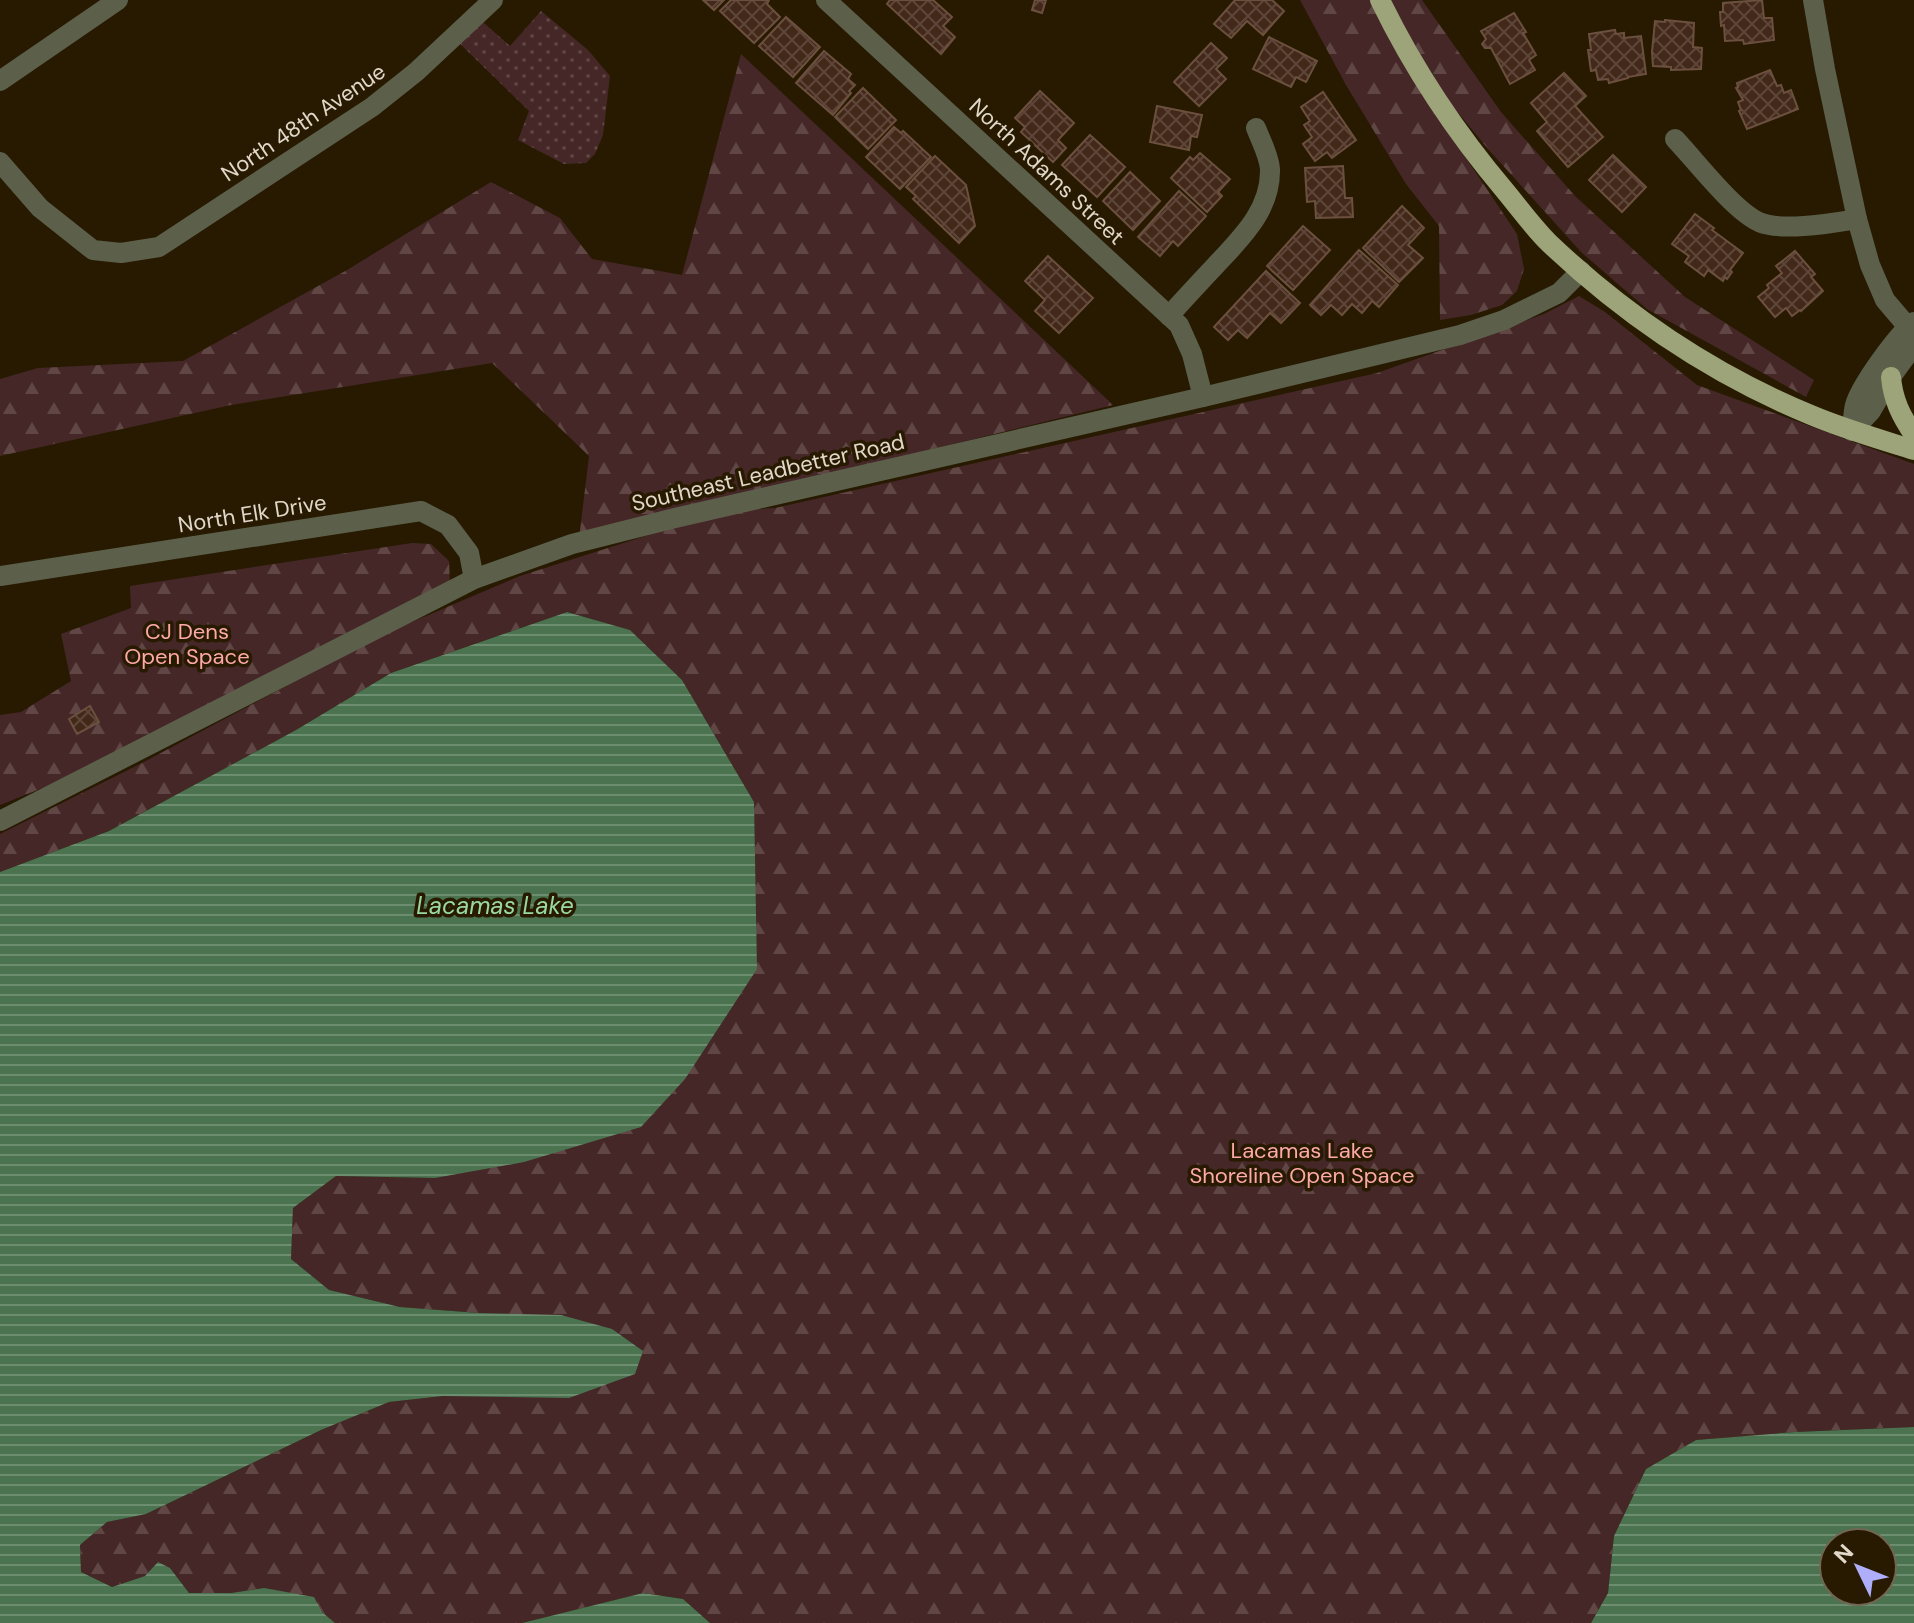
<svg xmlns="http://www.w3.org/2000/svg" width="1914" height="1623" font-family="'DM Sans',sans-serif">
<defs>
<pattern id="forest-firs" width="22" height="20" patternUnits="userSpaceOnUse" patternTransform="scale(2)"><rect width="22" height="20" fill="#452727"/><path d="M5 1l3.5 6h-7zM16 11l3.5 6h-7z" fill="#604645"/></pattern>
<pattern id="park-dots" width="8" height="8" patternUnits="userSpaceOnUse" patternTransform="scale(2)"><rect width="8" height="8" fill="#452727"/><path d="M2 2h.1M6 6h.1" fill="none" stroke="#604645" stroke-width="1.8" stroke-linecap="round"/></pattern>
<pattern id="water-rules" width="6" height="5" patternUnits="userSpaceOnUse" patternTransform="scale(2)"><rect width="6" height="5" fill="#4b7350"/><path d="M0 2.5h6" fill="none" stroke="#6d8d70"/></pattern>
<pattern id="building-cross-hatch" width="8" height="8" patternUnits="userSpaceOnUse" patternTransform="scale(2)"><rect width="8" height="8" fill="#422819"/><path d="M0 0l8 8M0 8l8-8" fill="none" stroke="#5d4639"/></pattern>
</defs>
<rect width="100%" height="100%" fill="#271a01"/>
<g fill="url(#forest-firs)">
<path d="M1300,0H1371L1425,97L1517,234L1524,269L1517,291L1502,305L1471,315L1440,320L1439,226L1406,184L1346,85Z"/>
<path d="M1391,0H1422L1501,112L1575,196L1685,297L1814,380L1806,397L1647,309L1582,253L1488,149L1442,93L1396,12Z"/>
<path d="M741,54L1113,405L683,510L579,539L589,456L492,363L231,405L0,456V379L38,368L183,361L347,270L491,182L560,218L592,259L682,275Z"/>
<path d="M1579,296L1605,312L1697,385L1914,464V1427L1795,1432L1696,1440L1646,1469L1614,1536L1608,1593L1591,1623H710L683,1599L643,1593L522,1623H335L322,1612L264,1588L231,1593H189L170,1568L112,1587L81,1572L80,1545L107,1522L146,1514L321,1430L389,1402L443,1396L479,1313L400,1307L328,1290L291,1259L293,1208L336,1176L435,1178L754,802L682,680L630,630L567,612L391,673L296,730L109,831L0,872V834L142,763L384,634L520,576L724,511L775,508L1377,373L1544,314Z"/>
<path d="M412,543L431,544L449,561L450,585L90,769L0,805V715L21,712L71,681L61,634L131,608L130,586Z"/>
</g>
<path fill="url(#park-dots)" d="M541,11L588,50L610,76L603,135L595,154L586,163L564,164L518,140L529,111L453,37L476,16L510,46Z"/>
<g fill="url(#water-rules)" fill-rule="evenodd">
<path d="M567,612L630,630L682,680L754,802L757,969L685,1079L641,1127L524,1162L435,1178L336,1176L293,1208L291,1259L329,1290L400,1307L479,1313L561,1315L612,1329L643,1351L635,1374L569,1398L443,1396L389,1402L321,1430L146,1514L107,1522L80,1545L81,1572L112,1587L145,1576L158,1562L170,1568L189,1593H231L264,1588L314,1597L322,1612L335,1623H0V872L109,831L296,730L391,673Z"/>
<path d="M1914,1427V1623H1591L1608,1593L1614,1536L1646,1469L1696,1440L1795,1432ZM1834,1543H1882V1591H1834Z"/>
<path d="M643,1593L683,1599L710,1623H522Z"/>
</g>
<g fill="url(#building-cross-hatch)" stroke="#6c503f" stroke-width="2">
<path d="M703,0H724L714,10Z"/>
<path d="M731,0H769L767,4L780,17L754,43L720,11Z"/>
<path d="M890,0H933L952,17L943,26L955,37L941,54L887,4Z"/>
<path d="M1035,0H1046L1042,13L1032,10Z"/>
<path d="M1235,0H1272L1284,11L1263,35L1247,21L1231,38L1214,24Z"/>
<path d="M1762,0L1764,18H1772L1774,40L1744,44L1743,40L1725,41L1724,25L1721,26L1720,12H1723V3Z"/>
<path d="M1514,13L1526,32L1523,33L1536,55L1529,60L1535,70L1510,84L1491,48H1485L1482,44L1486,39L1481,31Z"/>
<path d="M786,17L820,47L793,77L759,46Z"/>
<path d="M1665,20L1694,23L1693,47L1702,48L1701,69L1671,70V67L1653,66L1652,52L1655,21L1665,22Z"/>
<path d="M1615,30L1616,34L1624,33V38L1641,36L1646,74L1628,77V78L1609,83L1608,79L1598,80L1596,70L1591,71L1588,50H1591L1589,34Z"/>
<path d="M1269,37L1317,61L1306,82L1296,77L1291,87L1253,69Z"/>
<path d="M1211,43L1227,58L1216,69L1226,79L1199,106L1174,82Z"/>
<path d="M824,51L851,74L848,79L855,85L849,91L851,93L833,115L796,83Z"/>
<path d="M1770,70L1777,86L1781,85L1784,93L1791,90L1798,109L1747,129L1739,111L1741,110L1738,102L1743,100L1736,88L1738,87L1737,83Z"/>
<path d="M1564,73L1586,96L1575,106L1603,137L1568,167L1537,131L1547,122L1531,103Z"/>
<path d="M863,88L896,120L868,149L835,117Z"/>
<path d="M1040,91L1074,123L1058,140L1066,148L1053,162L1021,132L1025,127L1015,118Z"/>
<path d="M1323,92L1356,140L1332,158L1327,152L1315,161L1303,144L1312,137L1304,125L1310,121L1301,107Z"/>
<path d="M1157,106L1202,115L1197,137L1191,136L1189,150L1150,142Z"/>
<path d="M894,127L901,133L903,131L931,157L900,189L866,157Z"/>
<path d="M1090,135L1125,167L1097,197L1062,165Z"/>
<path d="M1200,153L1230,179L1218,192L1222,196L1207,212L1171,178L1190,157L1193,160Z"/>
<path d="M1613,155L1646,187L1622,212L1589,180Z"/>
<path d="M935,156L966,185L975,226L959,243L913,199L916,196L906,187Z"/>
<path d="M1343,166L1345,198H1352L1353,217L1316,218L1315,201L1307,202L1305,168Z"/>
<path d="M1130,172L1160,201L1133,230L1103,201Z"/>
<path d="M1179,191L1206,216L1178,246L1173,241L1160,256L1138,237Z"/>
<path d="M1402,206L1424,228L1408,245L1423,258L1399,282L1363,248Z"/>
<path d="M1695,214L1714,228L1712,230L1743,253L1730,270L1732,272L1727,279L1725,277L1723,281L1708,270L1704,276L1685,262L1689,256L1672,244Z"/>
<path d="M1303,226L1330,250L1293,290L1267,266Z"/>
<path d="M1359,250L1398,285L1379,307L1372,301L1362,313L1352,304L1342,315L1331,305L1321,315L1310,305Z"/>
<path d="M1795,251L1815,274L1811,277L1823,291L1801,311L1800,310L1792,316L1786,308L1775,317L1758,297L1769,288L1767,285L1782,273L1776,266Z"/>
<path d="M1048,256L1093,298L1059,333L1035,311L1045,300L1025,281Z"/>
<path d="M1266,271L1300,303L1281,323L1270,313L1247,338L1238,330L1228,340L1214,327Z"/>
<path d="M90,706L99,722L77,734L69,719Z"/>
</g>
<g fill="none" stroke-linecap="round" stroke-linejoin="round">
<g stroke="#5c604b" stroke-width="20">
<path d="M826,0L1179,325L1192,354L1203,397"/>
<path d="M1813,0L1825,69L1857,219L1870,265L1885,300L1908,327"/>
<path d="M0,81L118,0"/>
<path d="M1675,139C1696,161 1733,210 1759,222C1782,232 1832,223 1857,219"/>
<path d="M0,162L40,208L93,250L121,253L159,247L372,107L416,72L493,0"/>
<path d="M1169,316C1184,299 1200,282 1216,265C1241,238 1271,210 1270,169C1269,155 1261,141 1256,128"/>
<path d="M1852,431C1853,423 1853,413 1855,405C1861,385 1897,335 1914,322"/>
<path d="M1852,431L1871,411L1891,377L1914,345"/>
<path d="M0,576L421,511L448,525L469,553L474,579"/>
<path d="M0,821L474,579L572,544L675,518L1203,397L1460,335L1504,320L1559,293L1581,271"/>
</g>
<g stroke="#9da479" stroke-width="20">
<path d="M1380,0C1414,70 1456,133 1506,192C1520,209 1533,227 1549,243C1625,315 1714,375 1811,415C1844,429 1879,439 1914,450"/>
<path d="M1891,377C1893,400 1901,416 1914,435"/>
</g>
</g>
<g text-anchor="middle" stroke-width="7" stroke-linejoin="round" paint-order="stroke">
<g font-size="22" fill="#e1d8c9" stroke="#271a01">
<text transform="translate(303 122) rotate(-34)" y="8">North 48th Avenue</text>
<text transform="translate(1047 171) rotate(43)" y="8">North Adams Street</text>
<text transform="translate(768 472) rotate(-13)" y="8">Southeast Leadbetter Road</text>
<text transform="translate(252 513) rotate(-9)" y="8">North Elk Drive</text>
</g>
<g font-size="22" fill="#fea9a9" stroke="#271a01">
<text x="187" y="639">CJ Dens<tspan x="187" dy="25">Open Space</tspan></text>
<text x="1302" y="1158">Lacamas Lake<tspan x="1302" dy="25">Shoreline Open Space</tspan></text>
</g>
<g font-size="24" font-style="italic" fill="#99d9a1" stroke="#271a01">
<text x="495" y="914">Lacamas Lake</text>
</g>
</g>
<g transform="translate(1858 1567) rotate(313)"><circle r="38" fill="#271a01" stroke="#716651" stroke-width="2"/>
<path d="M0-6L14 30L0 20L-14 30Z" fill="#aeaefb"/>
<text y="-12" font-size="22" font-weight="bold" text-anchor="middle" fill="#e1d8c9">N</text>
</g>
</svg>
